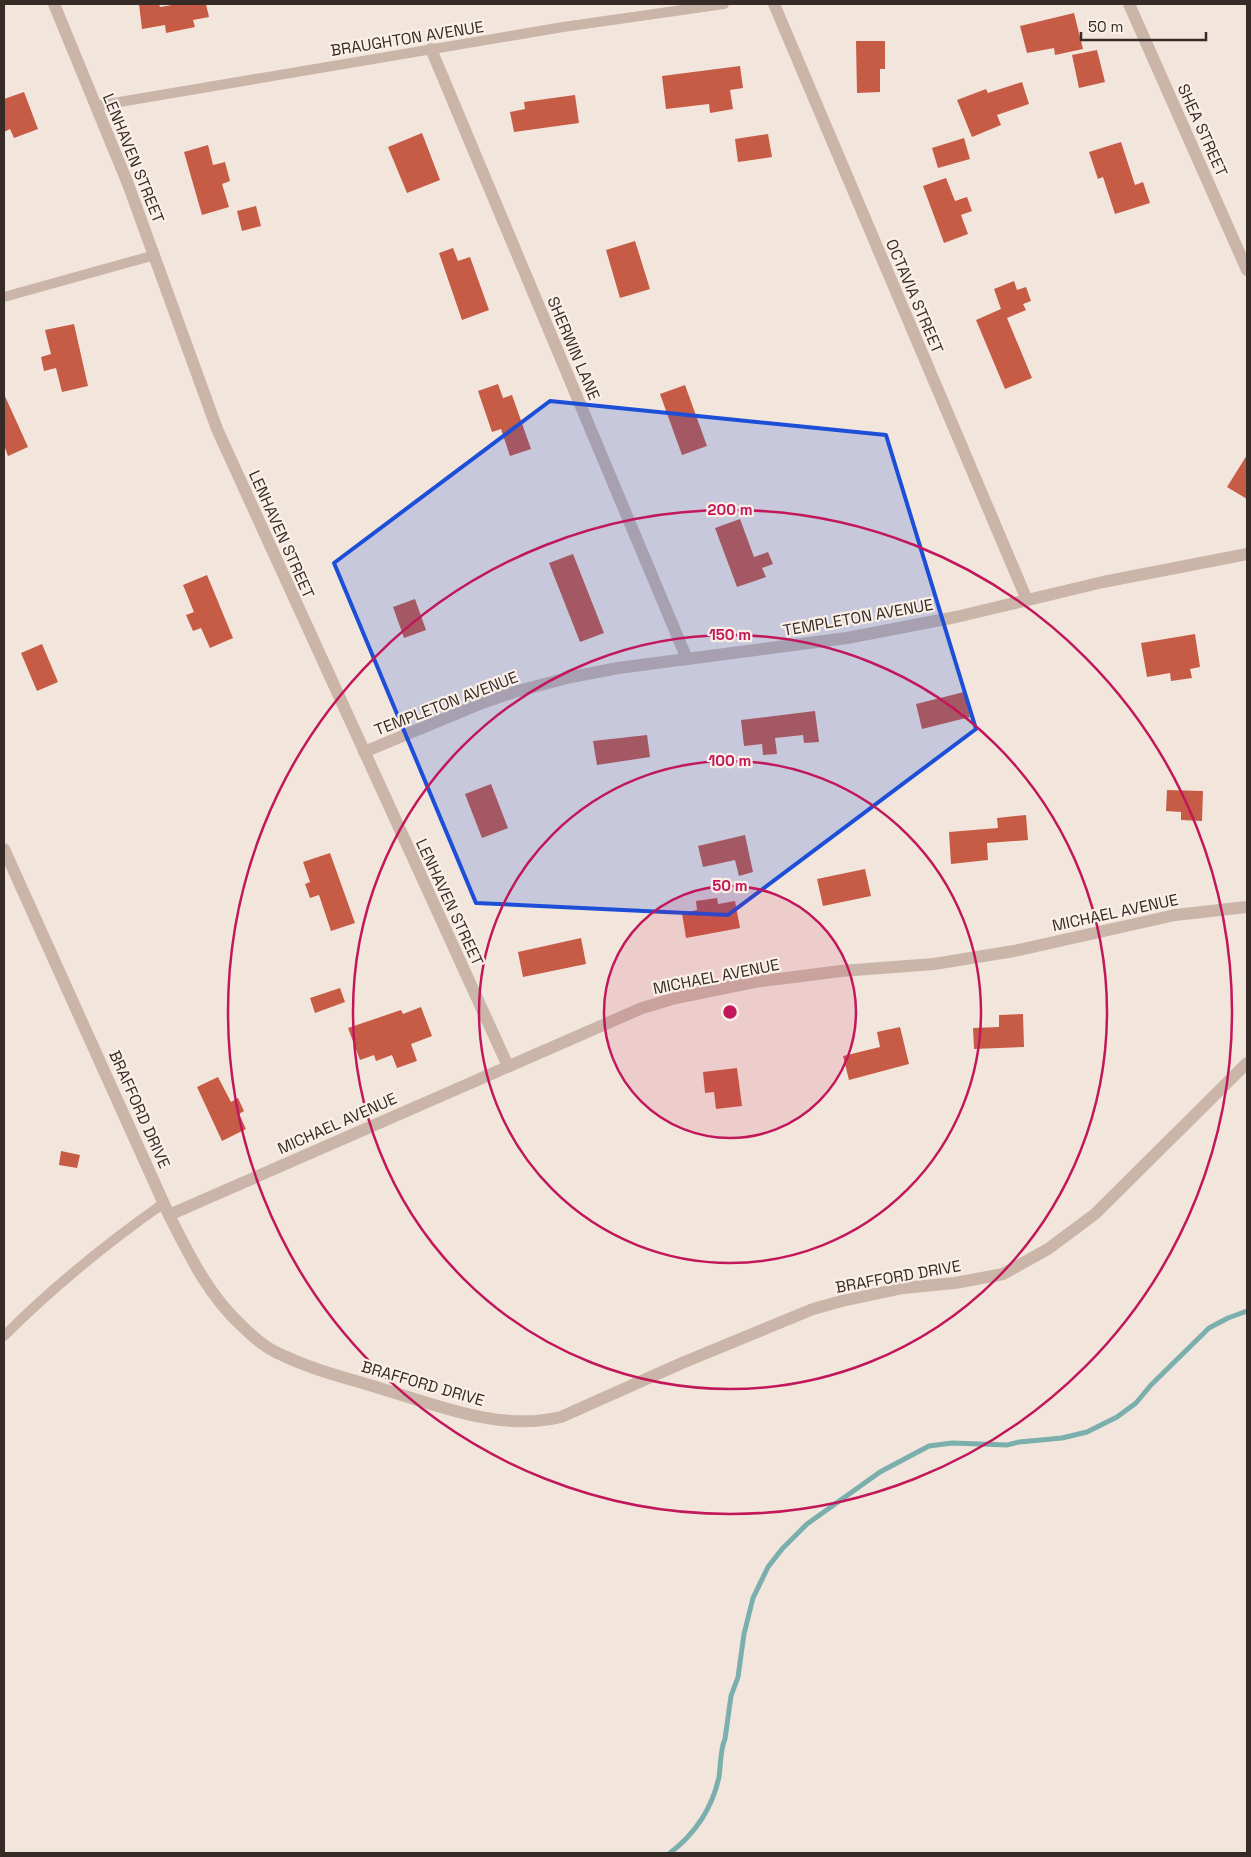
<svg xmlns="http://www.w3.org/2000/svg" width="1251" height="1857" font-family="'Space Grotesk',sans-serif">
<rect width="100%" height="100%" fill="#f2e6dc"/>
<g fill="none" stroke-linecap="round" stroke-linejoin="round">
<path stroke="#7bafad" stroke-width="5" d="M670,1853C696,1833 712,1809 719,1777C721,1764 720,1750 725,1739L731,1696L738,1677L744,1634L753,1598L768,1567L782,1549L807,1524L880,1472L929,1446L952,1443L1007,1445L1019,1442L1062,1438L1087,1432L1117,1417L1136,1403L1151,1385L1209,1328L1228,1318L1247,1311"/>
</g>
<g fill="#c65b46">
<path d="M139,4H159L160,7L178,4H206L209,17L193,20L195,27L166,33L165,25L142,29Z"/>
<path d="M1074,13L1083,49L1055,55L1054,48L1027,53L1020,26Z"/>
<path d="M856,41H885V69H880V92L857,93Z"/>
<path d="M1097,50L1105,82L1079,88L1072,55Z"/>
<path d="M740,66L743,88L730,90L733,109L710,113L709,104L666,109L662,76Z"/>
<path d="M1022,82L1029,104L997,115L1001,125L972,137L957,100L986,89L988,93Z"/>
<path d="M24,92L38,129L14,138L10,129L4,132V99Z"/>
<path d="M575,95L579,123L514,132L510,112L525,109L524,102Z"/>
<path d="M422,133L440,180L407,193L388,147Z"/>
<path d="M768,134L772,157L738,162L735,139Z"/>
<path d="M964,138L970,159L938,168L932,148Z"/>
<path d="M1121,142L1135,185L1143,182L1150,203L1115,214L1103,177L1098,179L1089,152Z"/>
<path d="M208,145L213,165L225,162L230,181L222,184L229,207L202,215L184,152Z"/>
<path d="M946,178L955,201L967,197L972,211L961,215L968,234L944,243L923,186Z"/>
<path d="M256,206L261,226L242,231L237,211Z"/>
<path d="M635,241L650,289L620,298L606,250Z"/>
<path d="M453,248L458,261L470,257L489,310L462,320L439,253Z"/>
<path d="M1014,281L1017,290L1026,287L1031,301L1023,304L1026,310L1007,318L1032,378L1005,389L976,320L1001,309L994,289Z"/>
<path d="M74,324L88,386L62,392L56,368L44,371L41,357L51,354L45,330Z"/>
<path d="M498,384L503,398L512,395L531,449L510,456L501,429L492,432L478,391Z"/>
<path d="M685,385L707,446L682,455L660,394Z"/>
<path d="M4,394L28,447L8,456L4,445Z"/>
<path d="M1247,455V499L1227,487Z"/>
<path d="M740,519L754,557L768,552L773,564L762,568L766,577L737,587L715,528Z"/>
<path d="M573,554L604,633L580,642L549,563Z"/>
<path d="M207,575L233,638L210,648L201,628L193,631L186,615L194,612L183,585Z"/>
<path d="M415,599L426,630L404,638L393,607Z"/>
<path d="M1195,634L1200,667L1190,669L1192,678L1171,681L1170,673L1147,677L1141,643Z"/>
<path d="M42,644L58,682L37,691L21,653Z"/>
<path d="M964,692L970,717L922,729L916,704Z"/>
<path d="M815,711L819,742L804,743L803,735L775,738L777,754L763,755L762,744L744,746L741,720Z"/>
<path d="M647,735L650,757L597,765L593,741Z"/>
<path d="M491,784L508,828L482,838L465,794Z"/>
<path d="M1167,790L1203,791L1202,821L1181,820V812L1166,811Z"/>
<path d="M1026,815L1028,840L987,843L988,860L951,864L949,832L998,828L997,818Z"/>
<path d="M745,835L753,872L739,876L735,860L703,867L698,846Z"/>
<path d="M330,853L355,923L331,931L319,895L310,898L305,884L310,882L303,862Z"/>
<path d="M865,869L871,896L823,906L817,879Z"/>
<path d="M717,898L718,904L735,901L740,928L686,938L682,913L697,910L696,901Z"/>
<path d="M581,938L586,964L523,977L518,952Z"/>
<path d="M340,988L345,1002L315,1013L310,998Z"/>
<path d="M421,1007L432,1036L411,1044L417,1061L397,1068L392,1055L376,1061L374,1055L360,1060L348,1028L401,1010L403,1014Z"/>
<path d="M1023,1014L1024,1047L974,1049L973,1028L999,1027V1015Z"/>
<path d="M900,1027L909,1064L849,1080L843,1056L880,1047L877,1032Z"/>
<path d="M737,1068L742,1106L716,1109L714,1092L705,1093L703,1072Z"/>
<path d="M218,1077L231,1102L238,1098L244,1111L239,1114L246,1129L222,1141L197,1087Z"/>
<path d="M61,1151L80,1155L77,1168L59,1165Z"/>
</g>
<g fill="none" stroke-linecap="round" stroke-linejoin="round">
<g stroke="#cab5a8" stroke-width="10">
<path d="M96,106L563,27L724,4"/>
<path d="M4,297L155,255"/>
<path d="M4,1336C53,1287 107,1243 164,1203"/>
</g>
<g stroke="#cab5a8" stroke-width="12">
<path d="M54,4L128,184L217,429L508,1066"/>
<path d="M774,4L1027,600"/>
<path d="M1129,4L1247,270"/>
<path d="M431,49L687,659"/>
<path d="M364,752L482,703L514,692L571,677L618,668L847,638L956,617L1103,582L1247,554"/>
<path d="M4,849L169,1215C189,1255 209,1296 242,1326C253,1337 267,1349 282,1355C313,1370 347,1378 379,1388C437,1405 500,1432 561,1417L682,1363L813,1309L842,1301L903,1288L955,1283L1003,1274L1048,1249L1095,1214L1247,1063"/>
<path d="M169,1215L642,1008L676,998L754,982L841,971L934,964L1014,951L1175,915L1247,907"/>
</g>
</g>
<path fill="#1d4ed8" fill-opacity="0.2" stroke="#1d4ed8" stroke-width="4" stroke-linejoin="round" d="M550,401L886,435L976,729L728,915L476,903L334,563Z"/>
<circle cx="730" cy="1012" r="126" fill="#c2185b" fill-opacity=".12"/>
<g fill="none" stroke="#c2185b" stroke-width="2.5">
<circle cx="730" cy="1012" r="126"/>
<circle cx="730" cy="1012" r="251"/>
<circle cx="730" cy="1012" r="377"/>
<circle cx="730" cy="1012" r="502"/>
</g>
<g text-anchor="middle" stroke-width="4.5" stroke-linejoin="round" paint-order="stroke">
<g font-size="16" fill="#372b28" stroke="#faf0e8">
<text transform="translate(407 38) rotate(-9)" y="6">BRAUGHTON AVENUE</text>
<text transform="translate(1203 130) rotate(66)" y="6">SHEA STREET</text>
<text transform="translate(134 158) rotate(68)" y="6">LENHAVEN STREET</text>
<text transform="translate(915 296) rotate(67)" y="6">OCTAVIA STREET</text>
<text transform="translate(574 348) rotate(67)" y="6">SHERWIN LANE</text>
<text transform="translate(282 534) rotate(66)" y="6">LENHAVEN STREET</text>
<text transform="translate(858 617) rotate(-10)" y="6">TEMPLETON AVENUE</text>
<text transform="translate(446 703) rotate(-21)" y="6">TEMPLETON AVENUE</text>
<text transform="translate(450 902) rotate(65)" y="6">LENHAVEN STREET</text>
<text transform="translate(1115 912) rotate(-12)" y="6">MICHAEL AVENUE</text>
<text transform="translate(716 976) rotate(-11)" y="6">MICHAEL AVENUE</text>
<text transform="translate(140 1109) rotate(66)" y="6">BRAFFORD DRIVE</text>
<text transform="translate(337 1123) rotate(-24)" y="6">MICHAEL AVENUE</text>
<text transform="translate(898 1276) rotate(-10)" y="6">BRAFFORD DRIVE</text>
<text transform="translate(423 1383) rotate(16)" y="6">BRAFFORD DRIVE</text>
</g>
</g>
<circle cx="730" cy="1012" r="8" fill="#c2185b" stroke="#faf0e8" stroke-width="2.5"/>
<g font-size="15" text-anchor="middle" font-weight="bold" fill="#c2185b" stroke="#faf0e8" stroke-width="4.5" stroke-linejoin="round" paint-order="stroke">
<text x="730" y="515">200 m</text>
<text x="730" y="640">150 m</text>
<text x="730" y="766">100 m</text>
<text x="730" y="891">50 m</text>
</g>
<rect width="1251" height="1857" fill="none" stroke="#372b28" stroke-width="10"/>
<path d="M1081 32v8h125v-8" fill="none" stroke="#372b28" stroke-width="2.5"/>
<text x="1088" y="32" font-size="15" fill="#372b28" stroke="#faf0e8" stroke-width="4" paint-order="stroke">50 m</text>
</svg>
